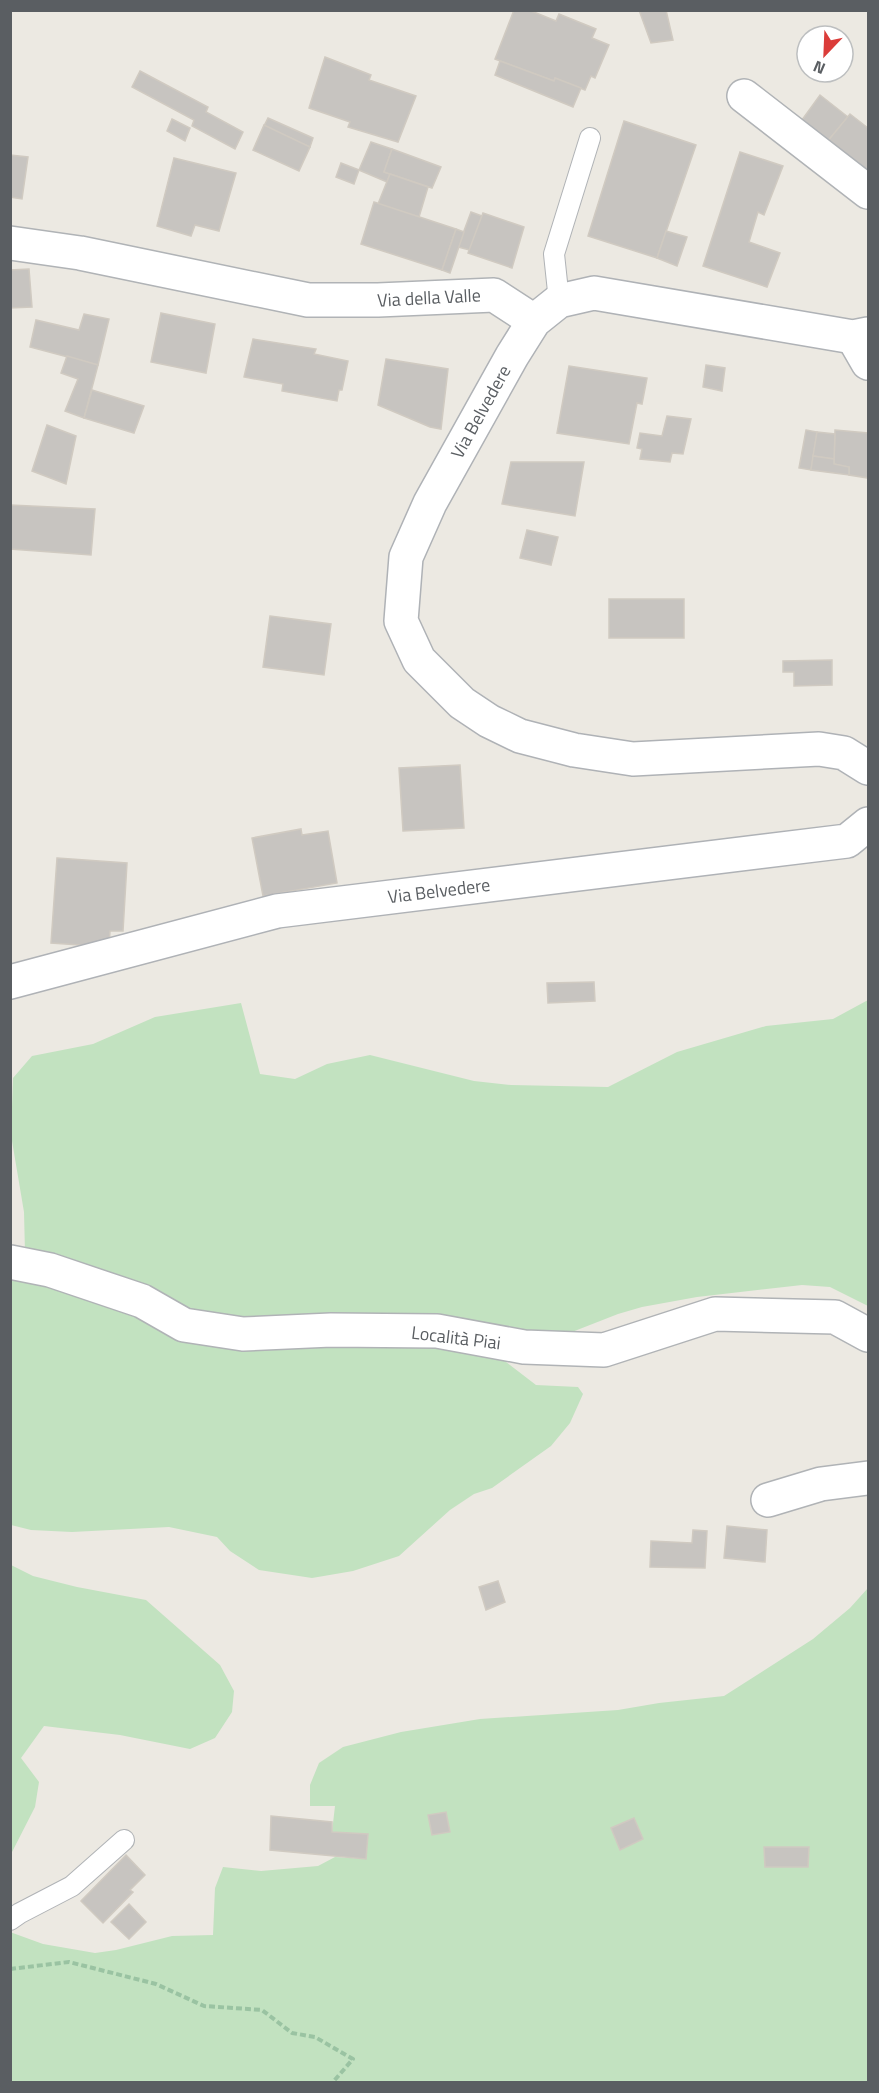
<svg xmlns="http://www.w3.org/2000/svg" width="879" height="2093" font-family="'Titillium Web',sans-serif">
<rect width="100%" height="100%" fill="#ece9e2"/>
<g fill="#c2e2c0">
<path d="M868,1000V1306L830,1287L802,1285L697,1297L642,1307L618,1314L572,1332L221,1323L25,1253L24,1212L11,1135L13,1078L32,1056L93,1044L155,1017L241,1003L260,1074L295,1079L327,1064L370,1055L474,1081L511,1085L608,1087L677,1052L766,1026L833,1019Z"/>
<path d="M10,1269L144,1311L489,1349L536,1385L578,1387L583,1394L570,1423L551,1446L492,1488L474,1494L450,1510L399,1556L353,1571L312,1578L259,1570L230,1551L217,1537L169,1527L72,1532L31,1530L11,1525Z"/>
<path d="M11,1565L33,1576L77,1587L146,1600L220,1665L234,1691L232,1712L215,1738L190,1749L120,1735L44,1726L21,1758L39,1782L35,1807L11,1854Z"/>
<path d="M868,1588V2082H11L10,1932L43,1944L95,1953L116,1950L172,1936L213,1935L215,1888L223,1867L261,1871L318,1866L335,1857L366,1859L368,1835L332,1832L335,1806H310V1785L319,1763L343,1747L401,1732L480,1719L618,1710L659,1703L724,1696L813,1639L850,1608Z"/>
</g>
<g fill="#c7c4c0" stroke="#d0cac1" stroke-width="1.5">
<path d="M514,10H529L556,21L559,14L596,29L592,38L609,45L595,78L591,76L585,90L555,78L554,81L495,59Z"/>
<path d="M639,10H666L673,40L651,43Z"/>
<path d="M325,57L371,75L369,80L416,96L398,142L348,127L350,122L309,108Z"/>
<path d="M500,61L554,81L555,78L581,88L573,107L495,75Z"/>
<path d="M140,71L208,107L206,112L243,132L235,149L192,126L194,120L132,87Z"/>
<path d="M820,95L848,117L827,142L802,120Z"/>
<path d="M850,114L868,128V175L827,142Z"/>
<path d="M268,118L313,138L310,147L264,126Z"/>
<path d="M172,119L190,128L185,141L167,131Z"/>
<path d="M624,121L696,145L657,258L588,236Z"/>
<path d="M264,125L310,147L299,171L253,150Z"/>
<path d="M371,142L392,149L384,172L390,174L387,182L359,170Z"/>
<path d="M392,149L441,167L432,188L384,172Z"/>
<path d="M740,152L783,166L764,215L758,212L749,242L780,253L767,287L703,266Z"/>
<path d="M10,155L28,157L22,199L10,197Z"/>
<path d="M174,158L236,173L219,231L195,225L191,236L157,226Z"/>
<path d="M341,163L359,170L354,184L336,177Z"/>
<path d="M390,174L428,187L419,217L378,204Z"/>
<path d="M374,202L456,229L442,270L361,244Z"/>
<path d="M471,212L482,216L470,250L458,247Z"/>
<path d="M483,213L524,227L512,268L468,253Z"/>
<path d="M456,229L464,232L450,273L442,270Z"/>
<path d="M666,231L687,237L677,266L657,258Z"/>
<path d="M29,269L32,307L10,308V270Z"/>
<path d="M161,313L215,324L206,373L151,362Z"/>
<path d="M84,314L109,319L98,365L30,347L36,320L79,330Z"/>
<path d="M253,339L316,349L314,354L348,361L342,390H339L337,401L282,391L283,384L244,377Z"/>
<path d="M67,356L98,365L84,418L65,411L78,379L61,373Z"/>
<path d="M386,359L448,369L441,429L430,427L378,405Z"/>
<path d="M706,365L725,368L722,391L703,387Z"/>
<path d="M569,366L647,378L642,404L637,403L629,444L557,433Z"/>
<path d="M92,390L144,406L134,433L84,418Z"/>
<path d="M667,416L691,419L683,454L672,453L670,462L640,459L642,449L637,448L640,433L662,436Z"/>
<path d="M47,425L76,436L66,484L32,471Z"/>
<path d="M806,430L817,432L811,470L799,468Z"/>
<path d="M835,430L868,433V478L849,475V467L834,464Z"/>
<path d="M817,432L835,434L834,459L813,456Z"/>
<path d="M813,456L834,459V464L849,467V475L811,470Z"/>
<path d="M511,462H584L575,516L502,504Z"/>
<path d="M10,505L95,509L91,555L10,549Z"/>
<path d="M527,530L558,537L551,565L520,558Z"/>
<rect x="609" y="599" width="75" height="39"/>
<path d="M270,616L331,624L324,675L263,667Z"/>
<path d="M832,660V685L794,686V672H783V661Z"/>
<path d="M460,765L464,828L403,831L399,768Z"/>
<path d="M301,829L302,835L328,831L337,883L263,896L252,838Z"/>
<path d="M57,858L127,863L123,931H110L109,947L51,943Z"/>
<path d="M594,982L595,1001L548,1003L547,983Z"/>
<path d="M727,1526L767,1530L765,1562L724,1558Z"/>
<path d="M693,1530L707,1531L705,1568L650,1567L651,1541L692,1543Z"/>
<path d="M498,1581L505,1602L486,1610L479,1587Z"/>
<path d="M446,1812L450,1832L432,1835L428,1815Z"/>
<path d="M271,1816L332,1822V1832L368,1834L366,1859L270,1850Z"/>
<path d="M634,1818L643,1839L620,1850L611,1828Z"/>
<path d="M764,1847H809L808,1867H765Z"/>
<path d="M126,1855L145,1875L130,1890L133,1892L103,1923L81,1901Z"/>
<path d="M129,1904L146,1922L129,1939L111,1922Z"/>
</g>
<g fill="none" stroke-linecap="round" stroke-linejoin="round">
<defs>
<g id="lane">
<path d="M559,301L554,254L590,138"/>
<path d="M10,1920L20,1913L72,1886L124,1840"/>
</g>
<g id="street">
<path d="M744,96L868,192"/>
<path d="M10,243L80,253L308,300H378L494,295L534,321"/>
<path d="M853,337L868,363"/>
<path d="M10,1262L50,1270L142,1301L184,1325L243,1334L331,1330L437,1331L524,1347L604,1350L715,1314L835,1317L868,1335"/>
<path d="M768,1500L821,1484L868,1478"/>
</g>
<g id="secondary">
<path d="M868,334L853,337L594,293L559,301L534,321L512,356L430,503L406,557L401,621L419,660L462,703L489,721L520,736L574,750L633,759L819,749L844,753L868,768"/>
<path d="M10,982L277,911L847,841L868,824"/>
</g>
</defs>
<use href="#lane" stroke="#b0b3b6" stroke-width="22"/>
<use href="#street" stroke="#b0b3b6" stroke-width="36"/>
<use href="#secondary" stroke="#afb2b6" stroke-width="36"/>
<path stroke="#9ac3a2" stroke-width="4" stroke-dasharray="6 3" stroke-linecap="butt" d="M10,1969L69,1962L156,1984L204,2006L262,2010L292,2033L315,2037L353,2059L333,2082"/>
<use href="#lane" stroke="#fff" stroke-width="20"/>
<use href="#street" stroke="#fff" stroke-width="33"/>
<use href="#secondary" stroke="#fff" stroke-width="33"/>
</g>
<g text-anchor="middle" stroke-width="6" stroke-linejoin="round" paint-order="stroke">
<g font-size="18" fill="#5a5e62" stroke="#fff">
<text transform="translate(429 298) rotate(-3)" y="6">Via della Valle</text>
<text transform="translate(481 412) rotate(-61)" y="6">Via Belvedere</text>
<text transform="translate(439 891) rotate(-7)" y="6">Via Belvedere</text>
<text transform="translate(456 1338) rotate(7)" y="6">Località Piai</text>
</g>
</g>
<rect width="879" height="2093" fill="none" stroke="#5a5e62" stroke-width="24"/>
<g transform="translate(825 54) rotate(203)"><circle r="28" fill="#ffffff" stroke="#bdbfc0" stroke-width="1.5"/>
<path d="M0-4.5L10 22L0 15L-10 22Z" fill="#db3c39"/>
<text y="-9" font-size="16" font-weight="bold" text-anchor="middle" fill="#5a5e62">N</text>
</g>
</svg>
